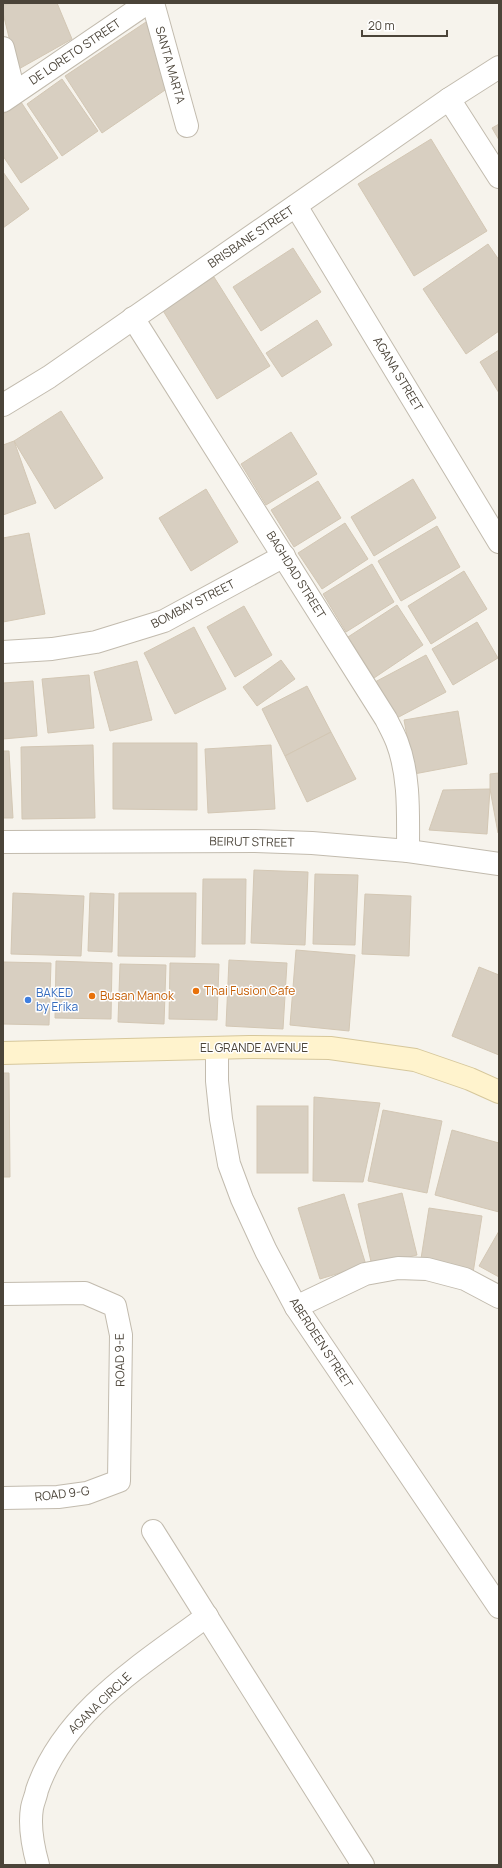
<svg xmlns="http://www.w3.org/2000/svg" width="502" height="1868" font-family="Manrope,sans-serif">
<rect width="100%" height="100%" fill="#f6f3ec"/>
<g fill="#d8cfc1" stroke="#d3c7b4">
<path d="M57,3L72,39L17,70L3,13V4Z"/>
<path d="M146,22L168,88L102,133L65,76Z"/>
<path d="M62,79L98,131L62,156L27,104Z"/>
<path d="M21,102L58,158L21,183L3,156V114Z"/>
<path d="M499,124V140L492,128Z"/>
<path d="M431,139L487,231L414,276L358,184Z"/>
<path d="M3,172L29,209L3,228Z"/>
<path d="M488,244L499,260V331L466,354L423,289Z"/>
<path d="M293,248L321,292L261,331L233,287Z"/>
<path d="M214,277L270,366L217,399L162,309Z"/>
<path d="M317,320L332,345L282,377L266,353Z"/>
<path d="M499,350V393L480,362Z"/>
<path d="M61,411L103,478L55,509L14,441Z"/>
<path d="M291,432L317,474L266,505L241,464Z"/>
<path d="M14,441L36,503L3,515V445Z"/>
<path d="M413,479L436,518L374,556L351,517Z"/>
<path d="M318,481L341,518L294,547L271,510Z"/>
<path d="M206,489L238,542L191,571L159,518Z"/>
<path d="M345,523L368,559L322,589L298,553Z"/>
<path d="M437,526L460,567L401,601L378,561Z"/>
<path d="M29,533L45,614L3,622V538Z"/>
<path d="M372,564L394,602L346,632L323,594Z"/>
<path d="M464,571L487,609L431,644L408,606Z"/>
<path d="M397,605L423,645L374,678L348,637Z"/>
<path d="M244,606L272,655L235,677L207,627Z"/>
<path d="M477,622L498,658L453,685L432,649Z"/>
<path d="M194,627L226,689L175,714L144,653Z"/>
<path d="M426,655L446,692L395,719L375,682Z"/>
<path d="M281,660L295,679L257,706L243,687Z"/>
<path d="M137,661L152,720L110,731L94,672Z"/>
<path d="M89,675L94,728L48,733L42,679Z"/>
<path d="M33,681L37,736L3,739V683Z"/>
<path d="M307,686L331,732L285,756L262,709Z"/>
<path d="M458,711L467,764L414,774L404,720Z"/>
<path d="M331,732L356,779L307,802L285,756Z"/>
<path d="M113,743H197V810L113,809Z"/>
<path d="M93,745L95,818L22,819L21,747Z"/>
<path d="M271,745L275,809L208,813L205,749Z"/>
<path d="M3,751H9L13,818H3Z"/>
<path d="M499,773V833H498L490,789V774Z"/>
<path d="M490,789L487,834L429,830L443,790Z"/>
<path d="M254,870L308,872L305,945L251,943Z"/>
<path d="M315,874L358,875L355,945L313,944Z"/>
<path d="M203,879H246L245,944H202Z"/>
<path d="M13,893L84,896L81,956L11,954Z"/>
<path d="M90,893L114,894L112,952L88,951Z"/>
<path d="M119,893H196L195,957L118,956Z"/>
<path d="M365,894L411,896L409,956L362,954Z"/>
<path d="M296,950L355,955L349,1031L290,1025Z"/>
<path d="M229,960L287,963L283,1029L226,1026Z"/>
<path d="M56,961L112,963L111,1019L55,1018Z"/>
<path d="M3,962L51,963L49,1025L3,1024Z"/>
<path d="M170,963L219,964L217,1020L169,1019Z"/>
<path d="M120,964L166,965L164,1024L118,1022Z"/>
<path d="M479,967L499,975V1055L452,1036Z"/>
<path d="M3,1073H9L10,1177H3Z"/>
<path d="M314,1097L380,1103L363,1182L313,1181Z"/>
<rect x="257" y="1106" width="51" height="67"/>
<path d="M383,1110L442,1121L427,1193L368,1181Z"/>
<path d="M452,1130L499,1143V1212L435,1195Z"/>
<path d="M402,1193L417,1255L372,1266L358,1204Z"/>
<path d="M344,1194L366,1265L320,1279L298,1208Z"/>
<path d="M429,1208L482,1216L473,1273L420,1265Z"/>
<path d="M499,1231V1277L479,1266Z"/>
</g>
<g fill="none" stroke-linecap="round" stroke-linejoin="round">
<defs>
<g id="street">
<path d="M153,3L187,126"/>
<path d="M3,48L14,92"/>
<path d="M449,99L499,177"/>
<path d="M3,101L147,3"/>
<path d="M296,206L499,542"/>
<path d="M133,318L386,719C390,727 394,734 397,742C410,776 408,815 408,851"/>
<path d="M3,405L49,377L449,99L499,67"/>
<path d="M3,652L52,649L96,642L164,621L284,556"/>
<path d="M3,842L255,841L312,843L408,851L499,864"/>
<path d="M217,1048V1081L221,1119L229,1164L242,1199L266,1251L296,1307L499,1607"/>
<path d="M3,1294L85,1293L115,1306L121,1335L119,1481L87,1493L58,1497L3,1498"/>
<path d="M296,1307L365,1274L398,1268L427,1269L465,1279L499,1297"/>
<path d="M153,1531L363,1865"/>
<path d="M38,1865C33,1847 29,1826 32,1808C33,1802 36,1796 37,1790C64,1711 143,1664 207,1616"/>
</g>
<path id="secondary" d="M3,1053L249,1047L330,1048L415,1060L470,1079L499,1092"/>
</defs>
<use href="#street" stroke="#c2bbae" stroke-width="24"/>
<use href="#secondary" stroke="#d6c79b" stroke-width="24"/>
<use href="#street" stroke="#fff" stroke-width="22"/>
<use href="#secondary" stroke="#fff3cd" stroke-width="22"/>
</g>
<g fill="#e8710a" stroke="#fff" stroke-width="1.5">
<circle cx="196" cy="991" r="4"/>
<circle cx="92" cy="996" r="4"/>
</g>
<circle fill="#3f7fe0" stroke="#fff" stroke-width="1.5" cx="28" cy="1000" r="4"/>
<g text-anchor="middle" stroke-width="3" stroke-linejoin="round" paint-order="stroke">
<g font-size="12" fill="#4b4439" stroke="#fff">
<text transform="translate(75 52) rotate(-34)" y="4">DE LORETO STREET</text>
<text transform="translate(170 65) rotate(74)" y="4">SANTA MARTA</text>
<text transform="translate(251 237) rotate(-34)" y="4">BRISBANE STREET</text>
<text transform="translate(398 374) rotate(59)" y="4">AGANA STREET</text>
<text transform="translate(296 575) rotate(58)" y="4">BAGHDAD STREET</text>
<text transform="translate(193 604) rotate(-27)" y="4">BOMBAY STREET</text>
<text transform="translate(252 842) rotate(1)" y="4">BEIRUT STREET</text>
<text x="254" y="1052">EL GRANDE AVENUE</text>
<text transform="translate(321 1343) rotate(57)" y="4">ABERDEEN STREET</text>
<text transform="translate(120 1360) rotate(-91)" y="4">ROAD 9-E</text>
<text transform="translate(62 1494) rotate(-7)" y="4">ROAD 9-G</text>
<text transform="translate(100 1703) rotate(-44)" y="4">AGANA CIRCLE</text>
</g>
<g font-size="12" fill="#c56008" stroke="#fff" text-anchor="start">
<text x="204" y="995">Thai Fusion Cafe</text>
<text x="100" y="1000">Busan Manok</text>
</g>
<g font-size="12" fill="#366cbe" stroke="#fff" text-anchor="start">
<text x="36" y="997">BAKED<tspan x="36" dy="14">by Erika</tspan></text>
</g>
</g>
<rect width="502" height="1868" fill="none" stroke="#4b4439" stroke-width="8"/>
<path d="M362 30v6h85v-6" fill="none" stroke="#4b4439" stroke-width="2"/>
<text x="368" y="30" font-size="12" fill="#4b4439" stroke="#ffffff" stroke-width="3" paint-order="stroke">20 m</text>
</svg>
